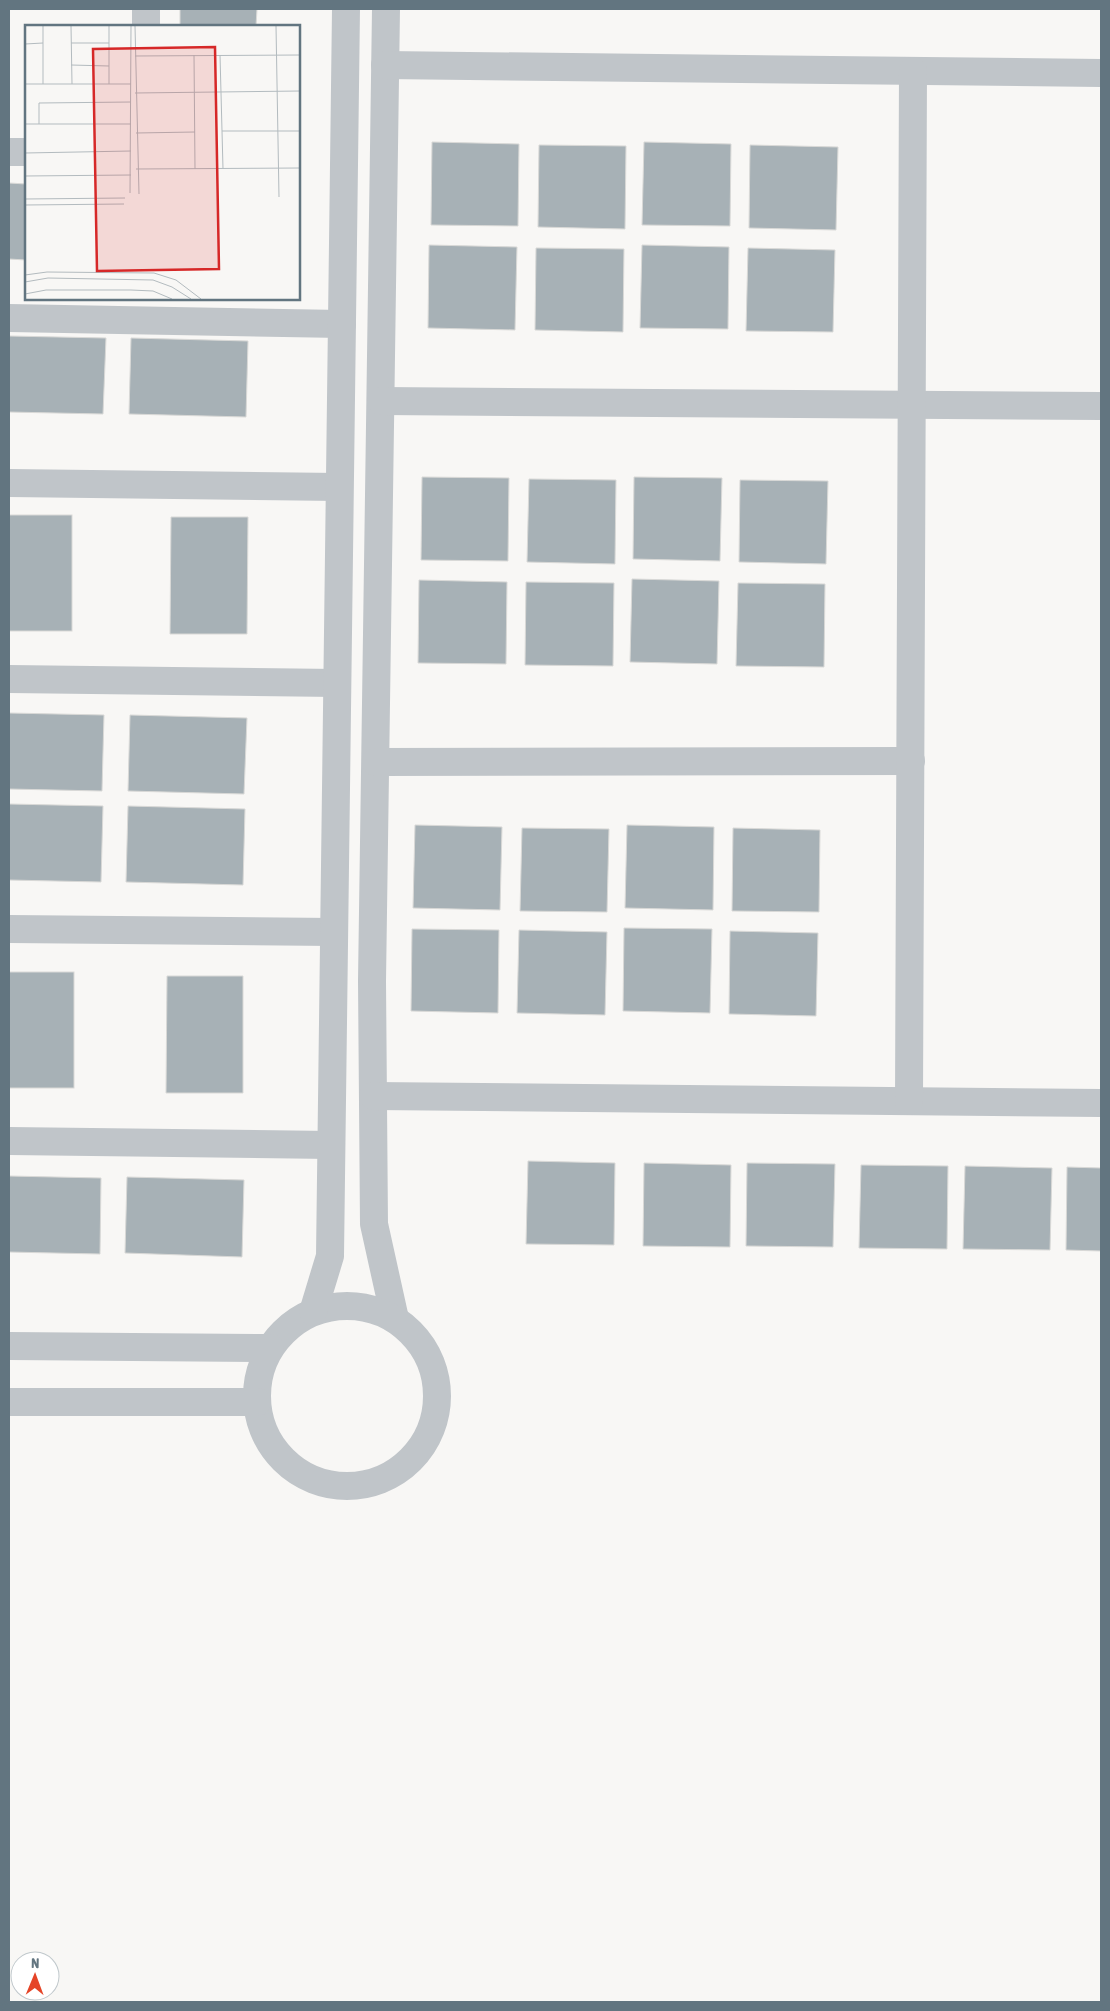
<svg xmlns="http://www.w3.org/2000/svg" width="1110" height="2011" font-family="'Asap Condensed',sans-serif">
<rect width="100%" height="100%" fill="#f8f7f5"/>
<g fill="#a7b1b6" stroke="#d9d9d7">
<path d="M180,9H257L256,26H180Z"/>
<path d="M432,142L519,144L518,226L431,225Z"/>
<path d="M644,142L731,144L730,226L642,225Z"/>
<path d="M539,145L626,146L625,229L538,227Z"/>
<path d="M750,145L838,147L836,230L749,228Z"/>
<path d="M9,183L26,184V260L9,259Z"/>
<path d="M429,245L517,247L515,330L428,328Z"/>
<path d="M642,245L729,247L728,329L640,328Z"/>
<path d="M536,248L624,249L623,332L535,330Z"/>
<path d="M748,248L835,250L833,332L746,331Z"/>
<path d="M9,336L106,338L103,414L9,412Z"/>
<path d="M131,338L248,341L246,417L129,414Z"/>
<path d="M422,477L509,478L508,561L421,560Z"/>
<path d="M634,477L722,478L720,561L633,559Z"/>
<path d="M529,479L616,480L615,564L527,562Z"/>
<path d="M740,480L828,481L826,564L739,562Z"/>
<rect x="9" y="515" width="63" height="116"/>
<path d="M171,517H248L247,634H170Z"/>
<path d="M632,579L719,581L717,664L630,662Z"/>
<path d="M419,580L507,582L506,664L418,663Z"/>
<path d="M526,582L614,583L613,666L525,665Z"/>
<path d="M738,583L825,584L824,667L736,666Z"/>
<path d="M9,713L104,715L102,791L9,789Z"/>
<path d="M130,715L247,718L244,794L128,791Z"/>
<path d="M9,804L103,806L101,882L9,880Z"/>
<path d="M128,806L245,809L243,885L126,882Z"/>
<path d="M415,825L502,827L500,910L413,908Z"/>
<path d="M627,825L714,827L713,910L625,908Z"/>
<path d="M522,828L609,829L607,912L520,911Z"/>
<path d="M733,828L820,830L819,912L732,911Z"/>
<path d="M624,928L712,929L710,1013L623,1011Z"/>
<path d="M412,929L499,930L498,1013L411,1011Z"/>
<path d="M519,930L607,932L605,1015L517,1013Z"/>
<path d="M730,931L818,933L816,1016L729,1014Z"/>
<rect x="9" y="972" width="65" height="116"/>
<path d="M167,976H243V1093H166Z"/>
<path d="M528,1161L615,1163L614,1245L526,1244Z"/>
<path d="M644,1163L731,1165L730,1247L643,1246Z"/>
<path d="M747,1163L835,1164L833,1247L746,1246Z"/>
<path d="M861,1165L948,1166L947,1249L859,1248Z"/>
<path d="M965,1166L1052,1168L1050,1250L963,1249Z"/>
<path d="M1067,1167L1101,1168V1251L1066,1250Z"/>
<path d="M9,1176L101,1178L100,1254L9,1252Z"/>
<path d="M127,1177L244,1180L242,1257L125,1253Z"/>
</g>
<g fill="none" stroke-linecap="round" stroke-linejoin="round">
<g stroke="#c0c5c9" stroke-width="28">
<path d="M386,9L372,981L374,1224L395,1319"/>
<path d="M146,26V9"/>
<path d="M385,65L1101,73"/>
<path d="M9,152H26"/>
<path d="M9,318L342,324"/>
<path d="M381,401L1101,406"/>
<path d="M9,483L339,487"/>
<path d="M9,679L337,683"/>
<path d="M376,762L911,761"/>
<path d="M9,929L334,932"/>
<path d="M373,1096L1101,1103"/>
<path d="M909,1101L913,71"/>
<path d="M9,1141L331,1145"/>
<circle cx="347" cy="1396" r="90"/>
<path d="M313,1312L330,1256L346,9"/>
<path d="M9,1346L270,1348"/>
<path d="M9,1402H257"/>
</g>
</g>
<g transform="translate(25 25)">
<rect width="275" height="275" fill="#f8f7f5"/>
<path fill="none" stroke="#b3bbbf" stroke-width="1" d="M18,1V59M46,1L47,59M84,1V59M110,1L114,169M251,1L254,172M46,18H84M0,19L18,18M169,30L170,144M195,30L198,144M110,31L275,30M46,40L84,41M0,59H106M110,68L275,66M0,99H106M14,99V78L106,77M197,106H275M111,108L170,107M0,128L106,126M111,144L275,143M0,151L106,150M105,168L106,1M0,174L100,173M0,180L99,179M0,250L22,247L129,248L151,255L176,274M0,257L23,253L128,255L147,262L166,274M0,269L21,265H106L128,266L147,274"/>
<path fill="#d62828" fill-opacity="0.15" stroke="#d62828" stroke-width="2.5" d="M190,22L194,244L72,246L68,24Z"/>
<rect width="275" height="275" fill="none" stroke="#627580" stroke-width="2.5"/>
</g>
<rect width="1110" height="2011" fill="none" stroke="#627580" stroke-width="20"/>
<g transform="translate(35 1976) rotate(1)"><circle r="24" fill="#ffffff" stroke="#c0c8cc"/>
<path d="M0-4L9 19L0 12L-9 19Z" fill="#e54427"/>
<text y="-8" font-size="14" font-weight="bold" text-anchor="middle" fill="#627580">N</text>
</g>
</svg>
